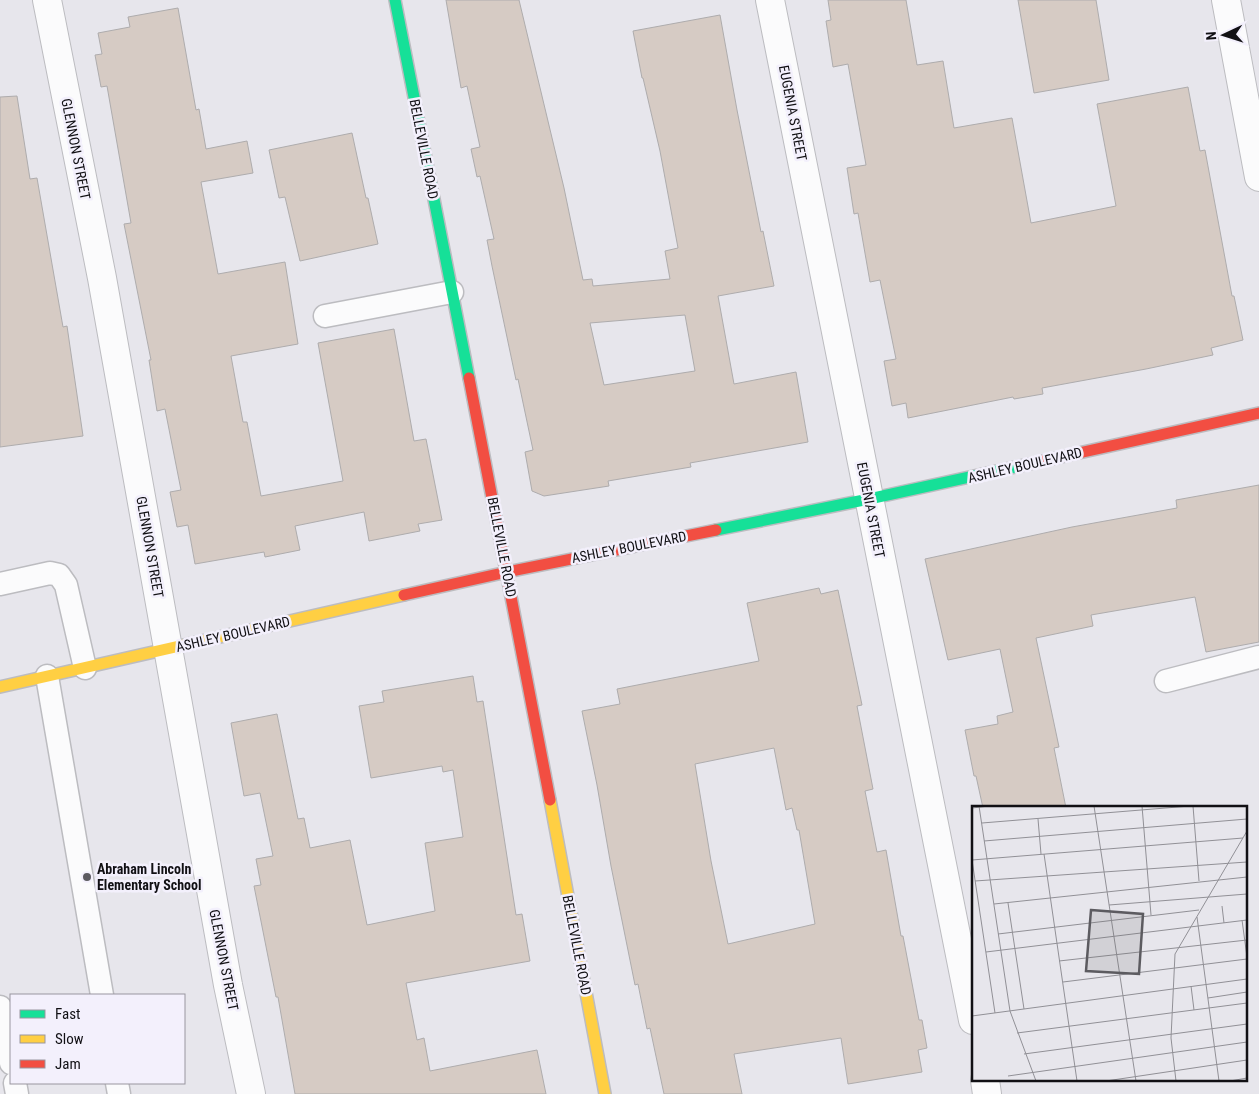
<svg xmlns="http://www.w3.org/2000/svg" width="1259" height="1094" font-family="'Roboto Condensed',sans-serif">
<rect width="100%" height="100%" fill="#e7e6ec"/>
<g fill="#d6cbc4" stroke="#aeacad" fill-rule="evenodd">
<path d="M446,0H519L564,188L583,280L592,279L593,286L670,279L665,251L678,248L660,151L643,78H642L633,31L720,15L737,110L761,232L763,231L774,286L718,296L734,384L796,372L808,442L690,463L691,467L608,481L609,486L544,496L532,491L525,452L533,450L518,379L516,380L492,266L487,240L494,239L480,176L477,177L471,149L480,147L467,86L461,88ZM685,315L695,371L604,385L590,323Z"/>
<path d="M828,0H906L917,65L943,61L954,128L1012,118L1031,223L1116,206L1097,104L1188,87L1200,151L1205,150L1232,296H1234L1243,340L1211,348L1213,355L1146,369L1042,388L1043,394L1014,399L1013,397L908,418L906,403L892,406L884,361L896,359L880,280L870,282L858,213L854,214L847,168L866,165L848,64L833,67L826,21L831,20Z"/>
<path d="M1018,0H1096L1109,80L1034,93Z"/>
<path d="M178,8L196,110L199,109L206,149L247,141L253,173L201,182L218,274L285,262L298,344L231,356L243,422H247L261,496L343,481L318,343L394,329L414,441L426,439L442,520L418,524L420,531L369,541L364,512L295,526L300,550L265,557L264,552L195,564L188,525L177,527L170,492L181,490L165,409L157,411L149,360H151L124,224L131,223L107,86L101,87L95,55L102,54L98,33L130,27L128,17Z"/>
<path d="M17,96L30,179L37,178L63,327L67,326L83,436L0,447V97Z"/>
<path d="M352,133L366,198H368L378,244L300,261L285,197L279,198L269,150Z"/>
<path d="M1259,485V642L1206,652L1195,597L1091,615L1093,626L1036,638L1059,747L1054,748L1066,808H983L976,776H974L965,730L998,724L997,716L1013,712L1000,649L948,660L925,559L1072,527L1177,508L1176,500Z"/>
<path d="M819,588L821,594L838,590L862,705L857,706L873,789L865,791L877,852L886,850L901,936H903L919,1020H922L927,1048L918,1050L922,1072L848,1084L841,1038L734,1054L742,1094H664L650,1028L647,1029L638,984L635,985L611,866L597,785L582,711L620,704L617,689L759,661L747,603ZM774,748L786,810L792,808L797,830H799L815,924L728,944L711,861L695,764Z"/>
<path d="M473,676L477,702L483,701L516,915L522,914L530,961L406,983L417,1040L424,1038L430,1071L537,1050L546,1094H295L278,997H276L254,886L261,885L256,859L273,856L260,793L244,796L231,723L277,714L298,819L304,818L310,848L350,840L367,925L435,911L425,843L463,837L453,770L443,772L442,766L371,778L359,706L384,702L382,691Z"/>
</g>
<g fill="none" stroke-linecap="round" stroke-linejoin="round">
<defs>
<g id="lane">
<path d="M325,316L452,292"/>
<path d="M0,584L50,573L59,575L66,585L85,668"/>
<path d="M47,676L102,995"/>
<path d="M1166,681L1259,657"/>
<path d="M0,1007L11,1063"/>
<path d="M15,1083L17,1094"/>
<path d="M117,1083L119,1094"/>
</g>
<g id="street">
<path d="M47,0L102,278L228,985L251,1094"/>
<path d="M770,0L973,1020"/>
<path d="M1226,0L1259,177"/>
<path d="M985,1080L987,1094"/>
</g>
<g id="fast">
<path d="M395,0L469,378"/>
<path d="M716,530L869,499L1029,464"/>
</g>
<g id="slow">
<path d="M0,687L404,595"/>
<path d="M550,800L605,1094"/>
</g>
<g id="jam">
<path d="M469,378L550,800"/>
<path d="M1029,464L1259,413"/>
<path d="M404,595L507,572L716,530"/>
</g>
</defs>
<use href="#lane" stroke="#bcbcc0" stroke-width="25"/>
<use href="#street" stroke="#bcbcc0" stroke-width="30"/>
<use href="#fast" stroke="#bcbcc0" stroke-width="14"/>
<use href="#slow" stroke="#bcbcc0" stroke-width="14"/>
<use href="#jam" stroke="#bcbcc0" stroke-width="14"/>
<use href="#lane" stroke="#fbfbfc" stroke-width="22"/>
<use href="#street" stroke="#fbfbfc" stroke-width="28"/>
<use href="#fast" stroke="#16e098" stroke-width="11"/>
<use href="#slow" stroke="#ffcf43" stroke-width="11"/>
<use href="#jam" stroke="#f24e42" stroke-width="11"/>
</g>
<circle fill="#5c5b60" stroke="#f3f0fc" stroke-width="2" cx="87" cy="877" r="5"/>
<g text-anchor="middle" stroke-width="5" stroke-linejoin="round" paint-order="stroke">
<g font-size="14" fill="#111014" stroke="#f3f0fc">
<text transform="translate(793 113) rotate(79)" y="5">EUGENIA STREET</text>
<text transform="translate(76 149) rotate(79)" y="5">GLENNON STREET</text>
<text transform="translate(424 149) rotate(79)" y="5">BELLEVILLE ROAD</text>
<text transform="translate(1025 465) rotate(-13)" y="5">ASHLEY BOULEVARD</text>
<text transform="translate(871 510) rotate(79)" y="5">EUGENIA STREET</text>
<text transform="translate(150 547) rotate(80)" y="5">GLENNON STREET</text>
<text transform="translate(502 547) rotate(79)" y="5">BELLEVILLE ROAD</text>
<text transform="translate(629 547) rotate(-11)" y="5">ASHLEY BOULEVARD</text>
<text transform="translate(233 634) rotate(-13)" y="5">ASHLEY BOULEVARD</text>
<text transform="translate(577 945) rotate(79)" y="5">BELLEVILLE ROAD</text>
<text transform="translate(224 960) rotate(79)" y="5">GLENNON STREET</text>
</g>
<g font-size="14" font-weight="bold" fill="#111014" stroke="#f3f0fc" text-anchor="start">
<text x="97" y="874">Abraham Lincoln<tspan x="97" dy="16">Elementary School</tspan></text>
</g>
</g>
<g transform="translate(972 806)">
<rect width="275" height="275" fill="#e7e6ec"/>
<path fill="none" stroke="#919096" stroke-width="1" d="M7,0L38,205L64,275M122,0L164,275M170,0L179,109M221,0L227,75M0,2L17,0M66,13L69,48M10,17L218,0M12,35L275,13M72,48L105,275M3,75L275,56M36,97L52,203M22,98L275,71M137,99L275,88M250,100L252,117M225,111L247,275M270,114L275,151M26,128L227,104M14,146L275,114M87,155L275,134M91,176L275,153M219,180L222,204M236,192L275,186M23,207L0,54L271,32M0,210L275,173M45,227L275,197M52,248L275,218M36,270L275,236M134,275L275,254M204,275L199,232L203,148L275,25M258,275L275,272"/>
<path fill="#5c5b60" fill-opacity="0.15" stroke="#5c5b60" stroke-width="2.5" d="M119,104L171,108L167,168L114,165Z"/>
<rect width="275" height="275" fill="none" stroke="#111014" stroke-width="2.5"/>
</g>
<rect x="10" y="994" width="175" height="90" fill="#f3f0fc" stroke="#99969f"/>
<rect x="20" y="1010" width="25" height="8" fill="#16e098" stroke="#99969f"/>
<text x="55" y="1019" font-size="15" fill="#111014">Fast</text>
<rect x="20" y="1035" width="25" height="8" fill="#ffcf43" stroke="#99969f"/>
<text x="55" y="1044" font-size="15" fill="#111014">Slow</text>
<rect x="20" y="1060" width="25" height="8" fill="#f24e42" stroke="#99969f"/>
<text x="55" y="1069" font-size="15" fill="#111014">Jam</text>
<g transform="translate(1224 35) rotate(266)" stroke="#f3f0fc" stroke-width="4" paint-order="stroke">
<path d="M0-4L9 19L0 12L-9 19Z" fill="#111014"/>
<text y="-8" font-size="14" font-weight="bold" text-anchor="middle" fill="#111014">N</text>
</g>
</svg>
